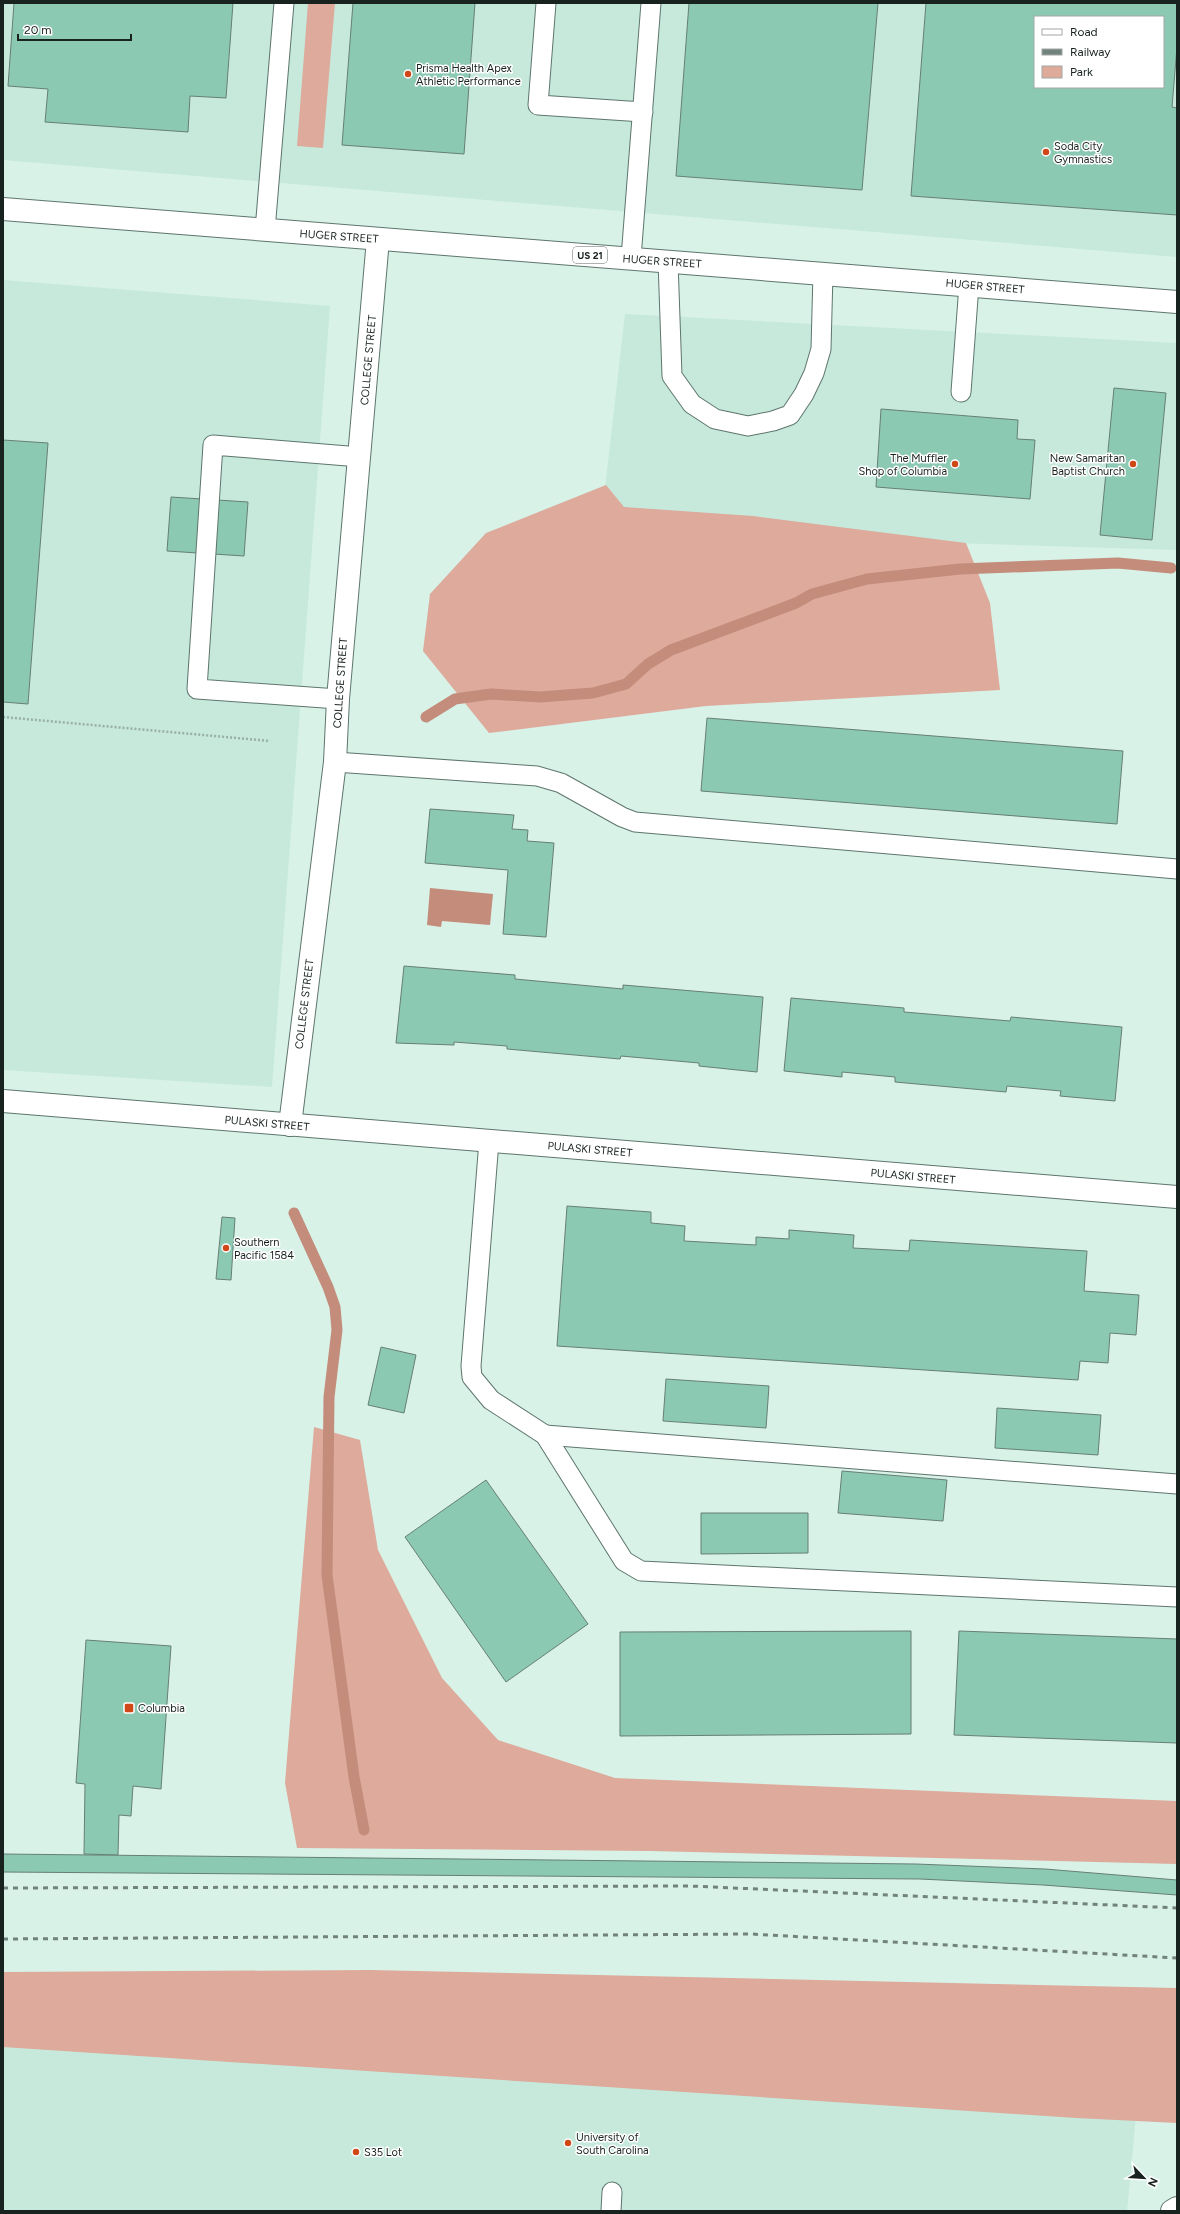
<svg xmlns="http://www.w3.org/2000/svg" width="1180" height="2214" font-family="Figtree,sans-serif">
<rect width="100%" height="100%" fill="#d8f2e8"/>
<g fill="#c6e9dc" fill-rule="evenodd">
<path d="M3,3H1177V257L3,160ZM1035,17H1163V87H1035Z"/>
<path d="M3,280L330,306L272,1087L3,1070Z"/>
<path d="M625,314L1177,343V550L600,532Z"/>
<path d="M3,2037L1140,2074L1127,2211H3Z"/>
</g>
<g fill="#ddaa9b">
<path d="M308,3H335L323,148L297,146Z"/>
<path d="M606,485L624,507L753,516L966,543L990,603L1000,690L706,706L489,733L423,651L430,594L486,533Z"/>
<path d="M314,1427L360,1440L378,1550L442,1678L498,1740L615,1778L1177,1801V1864L649,1851L297,1848L285,1783Z"/>
<path d="M370,1970L1177,1988V2123L1076,2118L3,2047V1972Z"/>
</g>
<path fill="#c38c7b" d="M430,888L493,894L490,925L442,921L441,927L427,925Z"/>
<g fill="none" stroke-linecap="round" stroke-linejoin="round">
<g stroke="#c38c7b" stroke-width="11">
<path d="M426,717L455,699L491,694L540,697L593,693L626,684L648,664L671,650L796,603L812,594L867,579L960,569L1118,563L1171,568"/>
<path d="M294,1213L328,1287L335,1307L337,1330L329,1397L327,1575L354,1777L364,1830"/>
</g>
</g>
<g fill="#8bc9b3" stroke="#677f76" fill-rule="evenodd">
<path d="M14,3H233L226,98L190,96L188,132L45,122L48,89L8,86Z"/>
<path d="M353,3H475L464,154L342,145Z"/>
<path d="M689,3H878L862,190L676,176Z"/>
<path d="M926,3H1177V47L1172,107L1177,108V215L911,196ZM1035,17H1163V87H1035Z"/>
<path d="M1114,388L1166,393L1152,540L1100,535Z"/>
<path d="M881,409L1018,420L1017,439L1035,440L1030,499L876,487Z"/>
<path d="M3,440L48,443L28,704L3,702Z"/>
<path d="M171,497L248,502L244,556L167,551Z"/>
<path d="M707,718L1123,751L1117,824L701,791Z"/>
<path d="M430,809L514,815L512,829L528,830L527,841L554,843L546,937L503,934L508,870L425,863Z"/>
<path d="M404,966L515,975V979L623,989V985L763,997L757,1072L699,1066V1063L621,1056L620,1059L507,1049V1046L454,1042V1045L396,1043Z"/>
<path d="M791,998L904,1008V1012L1010,1021L1011,1017L1122,1027L1115,1101L1060,1096L1061,1091L1007,1086L1006,1092L895,1082V1077L842,1072V1077L784,1071Z"/>
<path d="M567,1206L651,1212V1223L685,1226L684,1241L756,1245V1237L789,1239V1230L854,1235L853,1248L909,1251L910,1240L1087,1251L1084,1291L1139,1295L1136,1335L1110,1333L1108,1363L1080,1361L1078,1380L557,1346Z"/>
<path d="M222,1217L235,1218L231,1280L216,1279Z"/>
<path d="M381,1347L416,1355L404,1413L368,1405Z"/>
<path d="M666,1379L769,1386L766,1428L663,1421Z"/>
<path d="M997,1408L1101,1415L1098,1455L995,1448Z"/>
<path d="M842,1471L947,1480L943,1521L838,1513Z"/>
<path d="M486,1480L588,1624L506,1682L405,1537Z"/>
<path d="M701,1513H808V1553L701,1554Z"/>
<path d="M911,1631V1734L620,1736V1632Z"/>
<path d="M959,1631L1177,1639V1743L954,1735Z"/>
<path d="M86,1640L171,1646L161,1789L133,1786L131,1816L119,1815L118,1855L84,1854L85,1784L76,1783Z"/>
<path d="M3,1854L916,1864L1045,1869L1177,1880V1895L1043,1885L920,1879L3,1872Z"/>
</g>
<g fill="none" stroke-linecap="round" stroke-linejoin="round">
<defs>
<g id="service">
<path d="M546,3L538,105L643,112"/>
<path d="M265,230L284,3"/>
<path d="M631,258L651,3"/>
<path d="M668,261L672,376L692,404L715,419L748,426L773,421L790,415L804,394L814,373L821,349L823,273"/>
<path d="M961,392L969,285"/>
<path d="M338,699L197,689L213,445L360,457"/>
<path d="M335,762L537,776L561,783L622,817L635,822L1177,869"/>
<path d="M489,1141L471,1366L472,1377L491,1400L545,1435L624,1561L641,1571L1177,1597"/>
<path d="M545,1435L1177,1484"/>
<path d="M611,2211L612,2192"/>
</g>
<g id="minor">
<path d="M290,1125L335,762L338,699L378,239"/>
<path d="M1172,2211L1177,2208"/>
</g>
<path id="tertiary" d="M3,1101L1177,1197"/>
<path id="primary" d="M3,209L1177,302"/>
</defs>
<use href="#service" stroke="#5e756d" stroke-width="21"/>
<use href="#minor" stroke="#5e756d" stroke-width="24"/>
<use href="#tertiary" stroke="#5e756d" stroke-width="24"/>
<use href="#primary" stroke="#5e756d" stroke-width="24"/>
<path stroke="#9aafa7" stroke-width="2.5" stroke-dasharray="2 2" stroke-linecap="butt" d="M3,717L270,741"/>
<use href="#service" stroke="#fff" stroke-width="19"/>
<use href="#minor" stroke="#fff" stroke-width="22"/>
<use href="#tertiary" stroke="#fff" stroke-width="22"/>
<use href="#primary" stroke="#fff" stroke-width="22"/>
<g stroke="#72837d" stroke-width="3" stroke-dasharray="5 5" stroke-linecap="butt">
<path d="M3,1888L690,1886L1177,1908"/>
<path d="M3,1939L751,1934L1177,1958"/>
</g>
</g>
<g fill="#d04817" stroke="#fff" stroke-width="1.5">
<circle cx="408" cy="74" r="4"/>
<circle cx="1046" cy="152" r="4"/>
<circle cx="955" cy="464" r="4"/>
<circle cx="1133" cy="464" r="4"/>
<circle cx="226" cy="1248" r="4"/>
<rect x="124" y="1703" width="10" height="10" rx="2"/>
<circle cx="568" cy="2143" r="4"/>
<circle cx="356" cy="2152" r="4"/>
</g>
<g text-anchor="middle" stroke-width="3" stroke-linejoin="round" paint-order="stroke">
<rect fill="#fff" stroke="#5d6462" stroke-width="1" x="573" y="247" width="34" height="16" rx="3"/>
<g font-size="10" font-weight="bold" fill="#18221f">
<text x="590" y="259">US 21</text>
</g>
<g font-size="11" fill="#18221f" stroke="#fff" text-anchor="start">
<text x="416" y="72">Prisma Health Apex<tspan x="416" dy="13">Athletic Performance</tspan></text>
<text x="1054" y="150">Soda City<tspan x="1054" dy="13">Gymnastics</tspan></text>
<text x="947" y="462" text-anchor="end">The Muffler<tspan x="947" dy="13">Shop of Columbia</tspan></text>
<text x="1125" y="462" text-anchor="end">New Samaritan<tspan x="1125" dy="13">Baptist Church</tspan></text>
<text x="234" y="1246">Southern<tspan x="234" dy="13">Pacific 1584</tspan></text>
<text x="138" y="1712">Columbia</text>
<text x="576" y="2141">University of<tspan x="576" dy="13">South Carolina</tspan></text>
<text x="364" y="2156">S35 Lot</text>
</g>
<g font-size="11" fill="#18221f" stroke="#fff">
<text transform="translate(339 236) rotate(4)" y="4">HUGER STREET</text>
<text transform="translate(662 261) rotate(4)" y="4">HUGER STREET</text>
<text transform="translate(985 286) rotate(5)" y="4">HUGER STREET</text>
<text transform="translate(368 360) rotate(-85)" y="4">COLLEGE STREET</text>
<text transform="translate(340 683) rotate(-86)" y="4">COLLEGE STREET</text>
<text transform="translate(304 1004) rotate(-83)" y="4">COLLEGE STREET</text>
<text transform="translate(267 1123) rotate(5)" y="4">PULASKI STREET</text>
<text transform="translate(590 1149) rotate(5)" y="4">PULASKI STREET</text>
<text transform="translate(913 1176) rotate(5)" y="4">PULASKI STREET</text>
</g>
</g>
<rect width="1180" height="2214" fill="none" stroke="#18221f" stroke-width="8"/>
<rect x="1034" y="16" width="130" height="72" fill="#ffffff" stroke="#a3a7a5"/>
<rect x="1042" y="29" width="20" height="6" fill="#ffffff" stroke="#a3a7a5"/>
<text x="1070" y="36" font-size="12" fill="#18221f">Road</text>
<rect x="1042" y="49" width="20" height="6" fill="#72837d" stroke="#a3a7a5"/>
<text x="1070" y="56" font-size="12" fill="#18221f">Railway</text>
<rect x="1042" y="66" width="20" height="12" fill="#ddaa9b" stroke="#a3a7a5"/>
<text x="1070" y="76" font-size="12" fill="#18221f">Park</text>
<g transform="translate(1144 2178) rotate(115)" stroke="#ffffff" stroke-width="3" paint-order="stroke">
<path d="M0-3L7 15L0 10L-7 15Z" fill="#18221f"/>
<text y="-6" font-size="11" font-weight="bold" text-anchor="middle" fill="#18221f">N</text>
</g>
<path d="M18 34v6h113v-6" fill="none" stroke="#18221f" stroke-width="2"/>
<text x="24" y="34" font-size="12" fill="#18221f" stroke="#ffffff" stroke-width="3" paint-order="stroke">20 m</text>
</svg>
